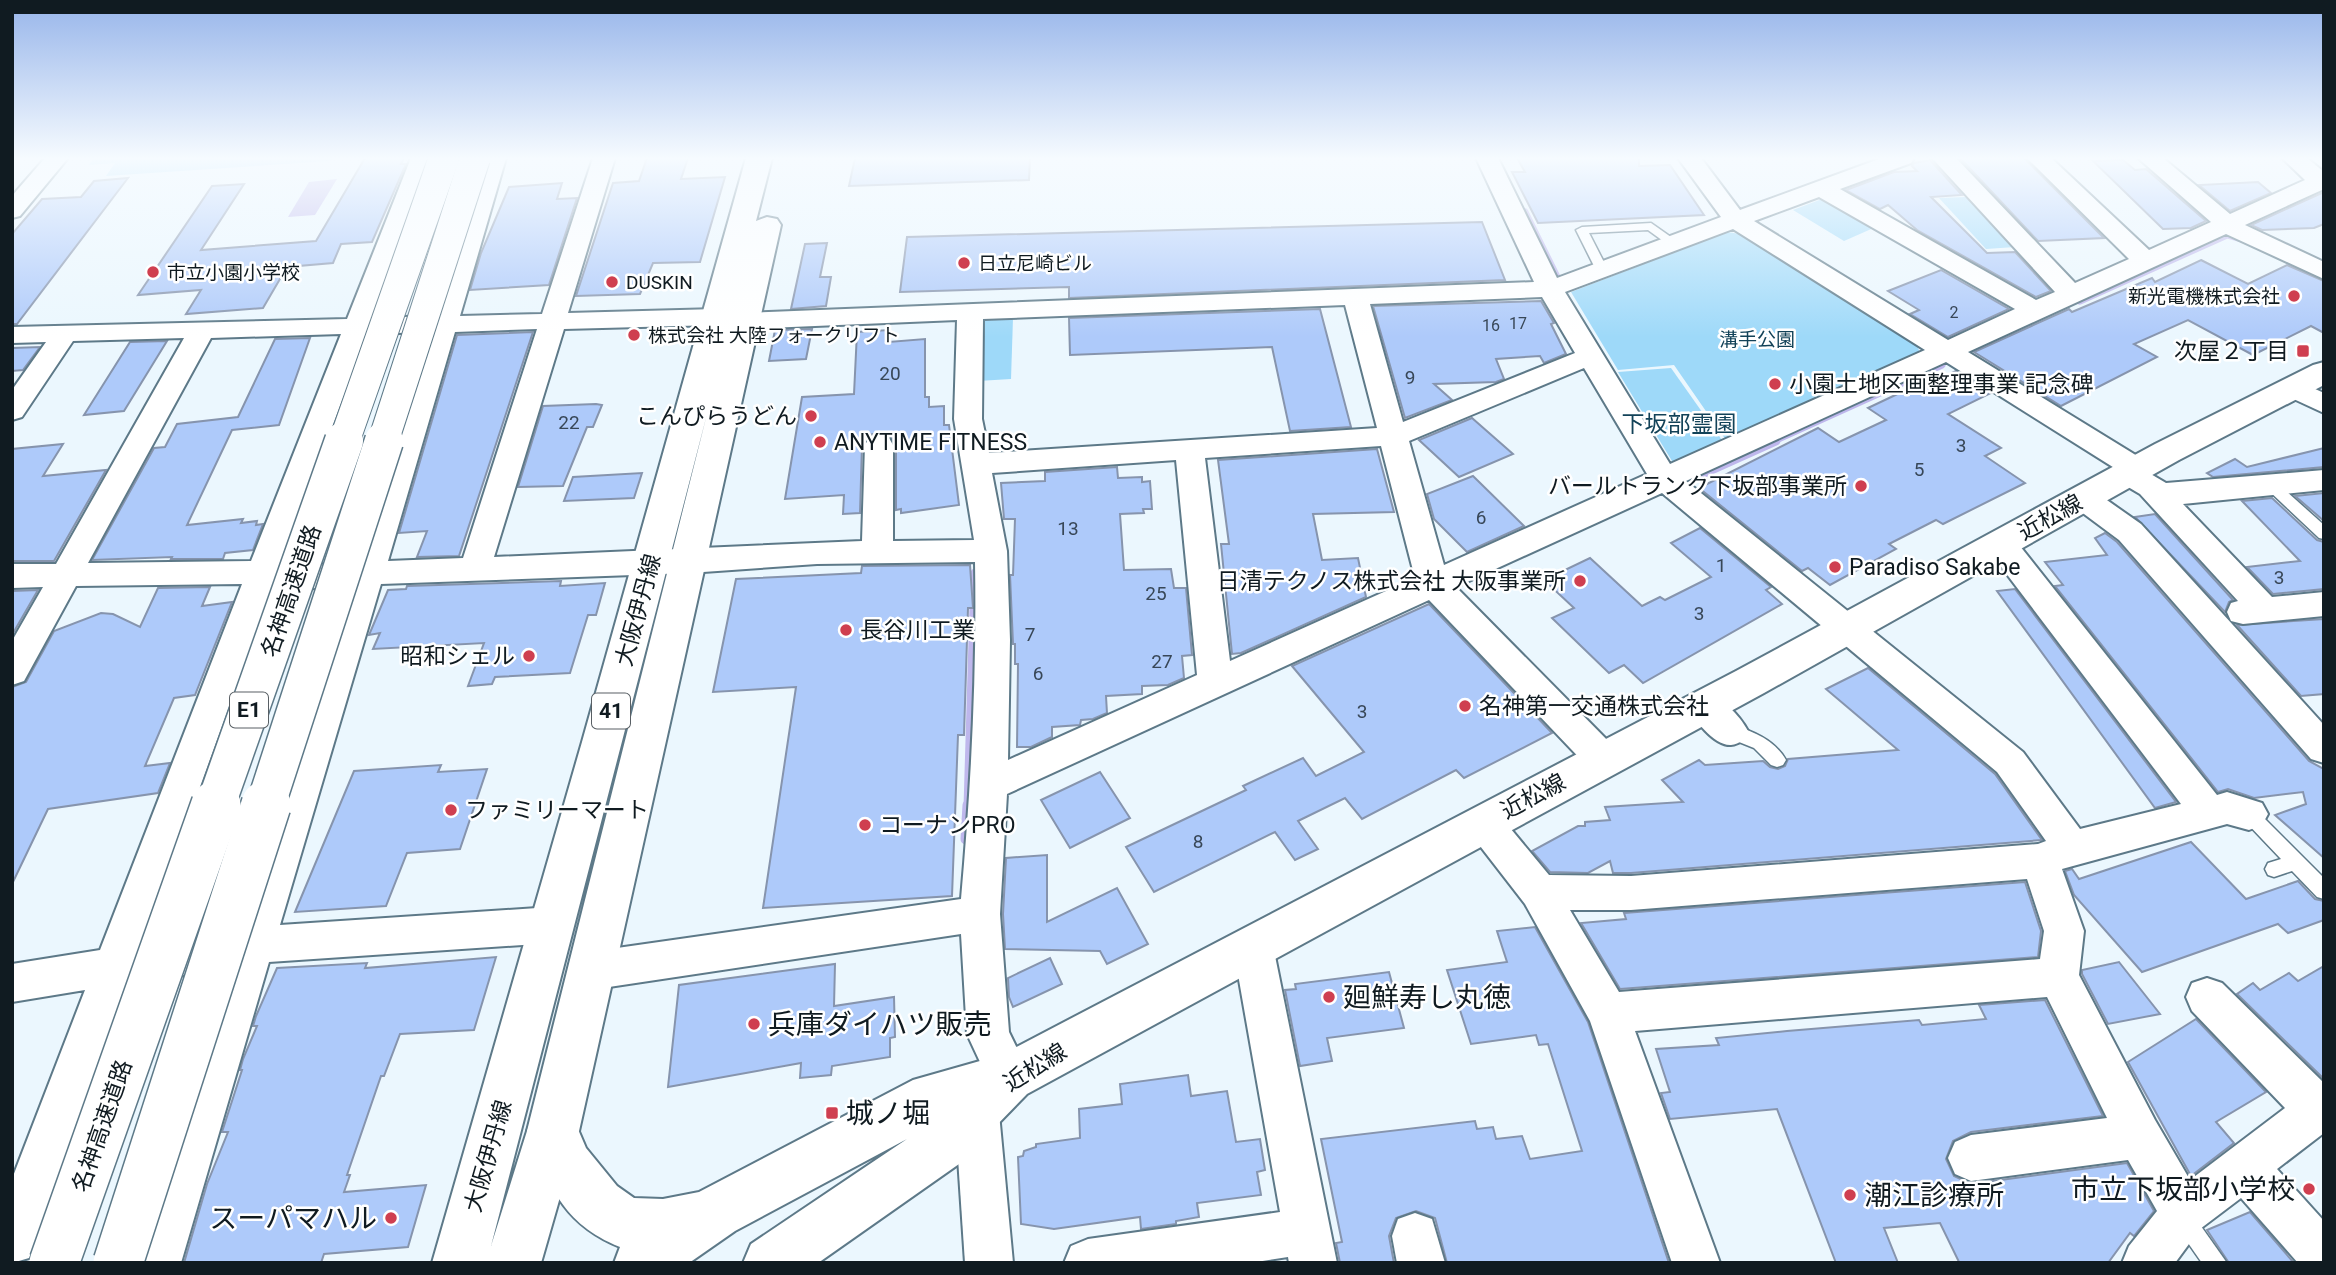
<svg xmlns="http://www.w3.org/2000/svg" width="2336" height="1275" font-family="Roboto,'Noto Sans JP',sans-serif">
<rect width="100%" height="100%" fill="#ebf7fe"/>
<g fill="#9ed9f9">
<path d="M94,158H337L329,161L106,176L115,163L89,165Z"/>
<path d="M1967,197L2015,247L1986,249L1939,198Z"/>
<path d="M1822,199L1831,200L1878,226L1844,241L1793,210Z"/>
<path d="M1727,232L1747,235L1915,341L1921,355L1728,443L1674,365L1618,370L1571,292Z"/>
<path d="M1013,318L1011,379L978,381L980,323L984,319Z"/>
<path d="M1671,368L1724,443L1677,463L1672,461L1618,372Z"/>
</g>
<path fill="#beb7ec" d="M337,179L315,215L288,217L309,182Z"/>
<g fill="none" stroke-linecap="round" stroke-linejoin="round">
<g stroke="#beb7ec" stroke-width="7">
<path d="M1525,212L1562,287"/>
<path d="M2291,264L2324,280"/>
<path d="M2080,301L2227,235L2241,239"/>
<path d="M1772,442L1942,365"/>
</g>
<g stroke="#beb7ec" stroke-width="9">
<path d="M1676,486L1776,441"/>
<path d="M968,807L975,573"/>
</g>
<path stroke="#beb7ec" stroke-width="11" d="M966,839L968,805"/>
</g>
<g fill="#aecafa" stroke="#8694ad" stroke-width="2">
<path d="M365,158H404L401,164H406L372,242L341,244L333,263L287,267L263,308L186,314L201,290L138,295L212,186L244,184L201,250L316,241Z"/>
<path d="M647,158H688L681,179L725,177L700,262L653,263L640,294L576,296L613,183L639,181Z"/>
<path d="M855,158H1030L1029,180L849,186Z"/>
<path d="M1517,158H1639V166L1670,165L1704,215L1538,223L1512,172H1525Z"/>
<path d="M1960,158H2024L2104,238L2038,241Z"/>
<path d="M1930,160L1962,195L1931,197L1987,253L2015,252L2051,291L2036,297L1917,230L1888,205L1880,209L1846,190L1894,172L1917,171L1912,166L1914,163Z"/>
<path d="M2123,160L2135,170L2146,169L2206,221L2191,228L2163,229L2093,161Z"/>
<path d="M128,178L17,324H12V234L42,199L81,197L94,181Z"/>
<path d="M2258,182L2271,193L2230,211L2199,185Z"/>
<path d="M562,183L557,199L577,198L549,285L470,290L481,253L509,187Z"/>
<path d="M2324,192V224L2314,228L2262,230L2251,225Z"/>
<path d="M1482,222L1505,280L1069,298V287L900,292L907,237Z"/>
<path d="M827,243L820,277H831L826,306L791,309L805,244Z"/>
<path d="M2201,260L2248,284L2287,265L2324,281V333L2311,326L2253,355L2188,320L2134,344L2157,357L2061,406L1974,352L2069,309L2072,312L2152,278L2155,282Z"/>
<path d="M1941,270L2009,309L1948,337L1910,314L1919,310L1888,291Z"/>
<path d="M1541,301L1554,323L1551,324L1566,354L1544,363L1540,356L1496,359L1504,379L1496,382L1434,384L1452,400L1405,418L1373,306Z"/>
<path d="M1320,309L1351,427L1290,431L1272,347L1070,355L1069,318Z"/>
<path d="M812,329L806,359L769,361L775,330Z"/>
<path d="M889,330V342L925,339V397H929V407L944,406V425H949L959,505L901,513V509L896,510V445L890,435L880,433L868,435L862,445L860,513L843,514L844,495L785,499L802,397L854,394L857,332Z"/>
<path d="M533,332L459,556L417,557L427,531L399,533L457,335Z"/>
<path d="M310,338L279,425L232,430L187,525L243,519L241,523L257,521L256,525L263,524L253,550L225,553L223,559H171L172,557L92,560L154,448L165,447L177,424L238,417L275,339Z"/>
<path d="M167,341L124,411L84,415L130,342Z"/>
<path d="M40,347L23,370L12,371V348Z"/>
<path d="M1956,371L1991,393L1948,414L2001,448L1985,456L2025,483L1943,524L1936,520L1889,544L1896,549L1830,585L1808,568L1802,571L1699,488L1818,428L1839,442L1886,420L1868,408L1908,389L1912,392Z"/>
<path d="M596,404L602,405L593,427H587L563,486L518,487L543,406Z"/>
<path d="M1472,418L1513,454L1459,477L1419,440Z"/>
<path d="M63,444L43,476L106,470L54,561H12V449Z"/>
<path d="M2324,448V467L2213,477L2207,473L2235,459L2247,467Z"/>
<path d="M1377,449L1394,512L1313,514L1322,560L1358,558L1366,597L1241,653L1232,654L1221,544H1229L1218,460Z"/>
<path d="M1117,467L1118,478L1142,477V482L1150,481L1152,509H1143L1144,513L1120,514L1124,570L1171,569L1174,588H1186L1192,655L1182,656L1184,678L1168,685L1142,686V694L1106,696L1107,713L1093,719L1081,720L1080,725L1052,727V737L1031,747H1017L1018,664H1015V644H1013L1010,575H1013L1015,519H1004L1001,483L1045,481V472Z"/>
<path d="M642,473L634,498L564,501L573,477Z"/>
<path d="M1473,476L1524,526L1467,552L1434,519L1427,494Z"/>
<path d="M2324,493V521L2295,496Z"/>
<path d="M2272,498L2317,540L2324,542V589L2273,594L2247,567L2300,561L2242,501Z"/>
<path d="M2155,514L2233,600L2229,602L2225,612L2135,517Z"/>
<path d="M1700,528L1771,587L1766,590L1782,604L1643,683L1624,665L1609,673L1552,618L1574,608L1544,580L1590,558L1642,606L1660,597L1665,600L1711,577L1671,543Z"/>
<path d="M2105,533L2117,542L2309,761L2324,769V858L2275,815L2306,804L2303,792L2254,798L2228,789L2218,792L2055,586L2063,585L2045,562L2107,555L2095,538Z"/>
<path d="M970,565L973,608H968L964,735H958L952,896L763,908L796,687L713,692L736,579L861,573L862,566Z"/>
<path d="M561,581L560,586L605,583L596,615H588L570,673L495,677L492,684L468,686L484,643L373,649L380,633L369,635L388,590L406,589L407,586Z"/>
<path d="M210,587L202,606L232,602L195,695L174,698L145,766L170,763L158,793L48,809L12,884V687L26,682L54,631L101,613L113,614L140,627L158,588Z"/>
<path d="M2015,589L2176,802L2155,808L1997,591Z"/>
<path d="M38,590L12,635V591Z"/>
<path d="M1429,604L1552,733L1464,778L1456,770L1362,819L1345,798L1298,821L1318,849L1295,860L1275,832L1154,892L1126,847L1246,790L1243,786L1303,758L1316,776L1364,752L1292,666Z"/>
<path d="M2324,619V694L2301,696L2237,625Z"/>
<path d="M1868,668L1995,774L2042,840L1631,873H1613L1610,861L1588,873L1550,872L1532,851L1578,826H1585V822L1610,820L1605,807L1683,802L1662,780L1699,760L1705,765L1763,761L1770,767L1778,769L1785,766L1788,759L1898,750L1826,689Z"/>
<path d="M441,765L438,772L487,769L460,849L407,853L386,906L295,912L354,771Z"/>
<path d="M1100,772L1130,818L1070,848L1041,800Z"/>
<path d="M2191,842L2246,899L2298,881L2315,899L2324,901V920L2288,933L2278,924L2142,972L2074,895L2065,871L2072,869L2079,879Z"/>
<path d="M1047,855V922L1117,888L1148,944L1107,964L1100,951L1005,949L1003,914L1006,858Z"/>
<path d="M2025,882L2041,931L2038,957L1620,989L1581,923L1626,919L1624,913Z"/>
<path d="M1535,927L1588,1022L1669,1263H1447L1435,1218L1416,1211L1396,1218L1389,1236L1394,1263H1340L1336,1243L1342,1242L1321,1139L1475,1121L1477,1129L1493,1127L1496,1139L1522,1136L1530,1159L1582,1151L1548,1044L1539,1045L1536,1035L1471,1044L1447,970L1507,962L1497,931Z"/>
<path d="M496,957L474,1030L400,1034L384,1076H381L347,1175H350L344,1192L426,1185L408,1247L324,1254L321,1263H184L207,1184L228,1132H222L242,1070H240L243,1059L257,1026H253L256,1016L277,968L367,963L365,968Z"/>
<path d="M1050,958L1062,984L1013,1007L1009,997L1008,978Z"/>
<path d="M2119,962L2160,1014L2108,1024L2082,974V970Z"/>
<path d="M835,964L834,1006L894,997L895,1037L890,1038V1057L832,1066L831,1075L800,1078L801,1063L668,1087L679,985Z"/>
<path d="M2324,966V1079L2237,994L2253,983L2260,990L2289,973L2298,981Z"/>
<path d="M1389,972L1404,1028L1327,1038L1332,1061L1300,1066L1285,990L1296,989L1295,984Z"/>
<path d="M2045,1000L2103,1116L1971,1132L1953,1141L1946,1159L1954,1176L1971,1184L2127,1163L2154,1211L2134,1236L2130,1233L2108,1263L1959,1262L1940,1223L1884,1228L1898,1263H1836L1777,1109L1670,1119L1661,1093L1670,1092L1656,1049L1719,1045L1716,1038L1787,1031L1919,1020L1922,1025L1986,1019L1979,1005Z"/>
<path d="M2196,1019L2266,1092L2216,1122L2234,1143L2191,1176L2128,1062Z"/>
<path d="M1188,1075L1191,1096L1227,1091L1236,1142L1260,1139L1265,1170L1257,1172L1261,1195L1197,1203L1199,1217L1176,1221V1224L1141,1229L1140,1217L1054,1229L1021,1224L1018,1157L1023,1156L1024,1151L1036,1147V1144L1080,1138L1079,1109L1122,1104L1120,1084Z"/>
<path d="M2250,1212L2294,1263H2229L2207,1230Z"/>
</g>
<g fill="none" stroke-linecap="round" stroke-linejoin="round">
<defs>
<g id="lane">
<path d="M1651,223L1678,242V246H1670L1648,230L1589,233L1608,270L1602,274L1596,270L1576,230L1582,227Z"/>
<path d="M2272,481L2277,483L2324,525V539L2319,538L2267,489L2265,486L2267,483Z"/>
<path d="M1730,724C1752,731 1774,739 1786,760L1783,765L1777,767L1771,765L1754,748L1724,736L1722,731L1724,726Z"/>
<path d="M2249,807L2255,809L2324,878V899L2317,897L2292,871L2274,877L2268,875L2265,869L2268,863L2281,859L2243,819L2240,814L2243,809Z"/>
<path d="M2183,1209L2191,1212L2227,1263H2202L2172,1220L2175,1212Z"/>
</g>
<g id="street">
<path d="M45,158H68L20,216L12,218V196Z"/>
<path d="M411,158H433L373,318L434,316L484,158H506L460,316L542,314L593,158H615L568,313L717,309L745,313L1534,282L1476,158H1498L1557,278L1721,217L1678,158H1701L1740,210L1882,158H1914L1911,163L1840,189L2036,300L2055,292L1932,158H1956L2075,283L2129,259L2027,158H2051L2149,250L2211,222L2138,158H2163L2230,214L2305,180L2282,158H2307L2324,172V189L2245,225L2324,262V279L2226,234L1968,352L2147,462L2152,469L2149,473L2166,483L2324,470V490L2183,504L2272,597L2324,592V616L2243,624L2231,621L2227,612L2231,603L2238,601L2140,494L2118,481L2113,474L2116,469L1946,362L1686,481L2023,752L2080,829L2181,804L1990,552L1985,544L1990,536L2001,533L2012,536L2217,795L2227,792L2262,803L2268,814L2262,825L2249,830L2227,824L2062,869L2084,931L2079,975L2155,1120L2190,1180L2285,1108L2192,1011L2186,997L2192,983L2207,978L2222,983L2324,1083V1133L2277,1169L2324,1221V1263H2298L2241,1198L2200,1229L2175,1263H2122L2129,1246L2157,1211L2128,1160L1971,1181L1955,1174L1948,1158L1955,1142L1971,1135L2107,1118L2047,997L1635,1031L1720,1263H1672L1590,1021L1525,904L1470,833L1464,822L1470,811L1483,806L1496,811L1549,875L1631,876L2038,844L2046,841L1997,772L1662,493L1456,587L1616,749L1621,759L1616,769L1603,774L1590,769L1429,600L1007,794L1000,914L1009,1032L1031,1077L1024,1092L1009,1098L994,1092L967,1034L961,934L589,990L575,984L569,971L575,958L589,952L961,899C971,787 977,675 975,562L817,564L689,573L381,584L280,925L552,907L566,912L572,925L566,938L552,943L269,962L181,1263H133L227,968L129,984L29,1258L12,1263V1179L85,990L12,1002V964L100,950L242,584L76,586L24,681L12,685V641L43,587L12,588V564H56L184,338L73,341L22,417L12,420V390L46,342L12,343V327L347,319ZM1819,197L2015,309L1948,340L1754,221ZM1733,229L1925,350L1670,464L1565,292ZM1542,297L1575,353L1403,422L1370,304ZM1345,305L1377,428L989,453L982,419L983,319ZM957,320L954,419L974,540L893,541V445L889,438L879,436L869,438L865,445L862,541L494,557L564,329L717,325L745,329ZM537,329L463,558L388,561L455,332ZM429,332L355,562L279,568L367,334ZM341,334L251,561L88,563L211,338ZM1584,368L1647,474L1444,565L1409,441ZM1381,446L1415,578L1230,661L1205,458ZM1176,460L1197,675L1008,760L1010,640L1007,551L992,473ZM348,586L239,929L143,944L271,591ZM2027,879L2044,931L2040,959L1619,992L1570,910H1631Z"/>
<path d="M2293,379L2324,393V413L2283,394L2279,388L2283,382Z"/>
<path d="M2083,488L2094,491L2141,524L2324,725V763L2311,759L2119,540L2072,505L2068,498L2072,491Z"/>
<path d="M1704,692C1722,698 1739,714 1748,731L1743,741C1739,742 1735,745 1731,745C1714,746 1694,719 1687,706L1692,696Z"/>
<path d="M1253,928L1267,933L1273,946L1337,1263H1289L1288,1257L1250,1263H1064L1071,1246L1088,1239L1280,1212L1233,946L1239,933Z"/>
<path d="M977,1091L993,1097L999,1113L1013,1263H965L955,1113L961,1097Z"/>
<path d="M1415,1213L1432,1219L1445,1263H1397L1392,1236L1398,1219Z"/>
</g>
<path id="secondary" d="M2324,362V385L2179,460L1764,693L1027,1094L959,1164L818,1263H743L751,1244L907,1139L735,1231L689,1263H614L620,1247C561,1223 550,1185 527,1131L535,1113L553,1105L571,1113L586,1148L617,1186L634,1198L663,1199L699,1192L913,1080L1001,1055L1736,671L2155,444L2313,365Z"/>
<path id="primary" d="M746,158H772L756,221L767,217L777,219L781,225L579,1131L541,1263H432L582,742ZM707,414L527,1131L491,1246Z"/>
</defs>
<use href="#lane" stroke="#5d7988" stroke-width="3"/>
<use href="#street" stroke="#5d7988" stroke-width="4"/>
<use href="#secondary" stroke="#5d7988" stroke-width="4"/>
<use href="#primary" stroke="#5d7988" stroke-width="4"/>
<use href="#lane" fill="#fff" fill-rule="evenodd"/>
<use href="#street" fill="#fff" fill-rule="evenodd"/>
<use href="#secondary" fill="#fff" fill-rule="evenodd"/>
<use href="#primary" fill="#fff" fill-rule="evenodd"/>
<defs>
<g id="highway-bridge-far2">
<path d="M344,442L444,158"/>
<path d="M383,442L475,158"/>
</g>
<g id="highway-bridge-far1">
<path d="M215,807L344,441"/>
<path d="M265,807L384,441"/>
</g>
<g id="highway-bridge">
<path d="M54,1263L216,805"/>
<path d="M118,1263L266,805"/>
</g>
</defs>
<use href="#highway-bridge-far2" stroke="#5d7988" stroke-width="32" stroke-linecap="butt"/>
<use href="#highway-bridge-far1" stroke="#5d7988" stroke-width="41" stroke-linecap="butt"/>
<use href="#highway-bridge" stroke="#5d7988" stroke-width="52" stroke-linecap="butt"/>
<use href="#highway-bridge-far2" stroke="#fff" stroke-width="30"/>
<use href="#highway-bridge-far1" stroke="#fff" stroke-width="38"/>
<use href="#highway-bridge" stroke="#fff" stroke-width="49"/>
</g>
<linearGradient id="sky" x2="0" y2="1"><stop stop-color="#97b5ea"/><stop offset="0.47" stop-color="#f6fbff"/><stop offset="1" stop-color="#f6fbff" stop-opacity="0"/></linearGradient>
<rect width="2336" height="337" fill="url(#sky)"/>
<g fill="#cf3f50" stroke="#fff" stroke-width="2.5">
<circle cx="964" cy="263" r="7"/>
<circle cx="153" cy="272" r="7"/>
<circle cx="612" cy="282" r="7"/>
<circle cx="2294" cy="296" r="7"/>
<circle cx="634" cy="335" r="7"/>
<rect x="2296" y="344" width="14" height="14" rx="3.5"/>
<circle cx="1775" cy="384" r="7"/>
<circle cx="811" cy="416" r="7"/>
<circle cx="820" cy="442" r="7"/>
<circle cx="1861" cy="486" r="7"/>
<circle cx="1835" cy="567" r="7"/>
<circle cx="1580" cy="581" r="7"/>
<circle cx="846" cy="630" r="7"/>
<circle cx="529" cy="656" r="7"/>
<circle cx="1465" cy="706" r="7"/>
<circle cx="451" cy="810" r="7"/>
<circle cx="865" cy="825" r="7"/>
<circle cx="1329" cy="997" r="7"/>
<circle cx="754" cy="1024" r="7"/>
<rect x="825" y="1106" width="14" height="14" rx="3.5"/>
<circle cx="2309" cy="1189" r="7"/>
<circle cx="1850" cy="1195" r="7"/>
<circle cx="391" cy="1218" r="7"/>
</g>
<g text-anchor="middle" stroke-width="5" stroke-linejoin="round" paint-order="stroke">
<g font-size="16" fill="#384757">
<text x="1954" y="318">2</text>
<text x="1518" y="329">17</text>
<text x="1491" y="331">16</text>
</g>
<g font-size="19" fill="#101b21" stroke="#fff" text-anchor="start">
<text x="978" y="270">日立尼崎ビル</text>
<text x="167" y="279">市立小園小学校</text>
<text x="626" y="289">DUSKIN</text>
<text x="2280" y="303" text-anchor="end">新光電機株式会社</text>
<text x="648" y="342">株式会社 大陸フォークリフト</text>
</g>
<g font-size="19" fill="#124258" stroke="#fff">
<text x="1757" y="346">溝手公園</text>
</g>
<g font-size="19" fill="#384757">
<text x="890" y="380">20</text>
<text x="1410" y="384">9</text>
<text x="569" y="429">22</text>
<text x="1961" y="452">3</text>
<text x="1919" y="476">5</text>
<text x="1481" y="524">6</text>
<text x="1068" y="535">13</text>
<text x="1721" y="572">1</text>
<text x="2279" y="584">3</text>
<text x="1156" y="600">25</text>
<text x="1699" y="620">3</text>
<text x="1030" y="641">7</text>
<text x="1162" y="668">27</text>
<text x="1038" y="680">6</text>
<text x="1362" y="718">3</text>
<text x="1198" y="848">8</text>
</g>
<g fill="#fff" stroke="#585f64" stroke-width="2">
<rect x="230" y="692.5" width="38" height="35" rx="5"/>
<rect x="592" y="693.5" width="38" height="35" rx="5"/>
</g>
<g font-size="21" font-weight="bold" fill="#101b21">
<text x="249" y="717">E1</text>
<text x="611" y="718">41</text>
</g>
<g font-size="23" fill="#101b21" stroke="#fff" text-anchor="start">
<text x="2289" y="359" text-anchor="end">次屋２丁目</text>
<text x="1789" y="392">小園土地区画整理事業 記念碑</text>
<text x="797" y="424" text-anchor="end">こんぴらうどん</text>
<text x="834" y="450">ANYTIME FITNESS</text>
<text x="1847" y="494" text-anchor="end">バールトランク下坂部事業所</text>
<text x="1849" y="575">Paradiso Sakabe</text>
<text x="1566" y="589" text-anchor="end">日清テクノス株式会社 大阪事業所</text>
<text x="860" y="638">長谷川工業</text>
<text x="515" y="664" text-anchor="end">昭和シェル</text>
<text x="1479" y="714">名神第一交通株式会社</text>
<text x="465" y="818">ファミリーマート</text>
<text x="879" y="833">コーナンPRO</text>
</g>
<g font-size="23" fill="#124258" stroke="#fff">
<text x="1679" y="432">下坂部霊園</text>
</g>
<g font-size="23" fill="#101b21" stroke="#fff">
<text transform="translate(2050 517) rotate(-29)" y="8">近松線</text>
<text transform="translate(291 591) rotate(-71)" y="8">名神高速道路</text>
<text transform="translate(638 610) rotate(-75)" y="8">大阪伊丹線</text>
<text transform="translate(1533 796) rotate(-28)" y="8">近松線</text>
<text transform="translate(1035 1067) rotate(-32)" y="8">近松線</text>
<text transform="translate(102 1126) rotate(-71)" y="8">名神高速道路</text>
<text transform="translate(488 1156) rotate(-74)" y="8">大阪伊丹線</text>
</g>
<g font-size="28" fill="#101b21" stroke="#fff" text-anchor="start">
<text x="1343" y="1007">廻鮮寿し丸徳</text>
<text x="768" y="1034">兵庫ダイハツ販売</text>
<text x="846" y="1123">城ノ堀</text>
<text x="2295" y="1199" text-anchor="end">市立下坂部小学校</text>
<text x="1864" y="1205">潮江診療所</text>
<text x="377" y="1228" text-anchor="end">スーパマハル</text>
</g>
</g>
<rect width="2336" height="1275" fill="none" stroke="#101b21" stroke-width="28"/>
</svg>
